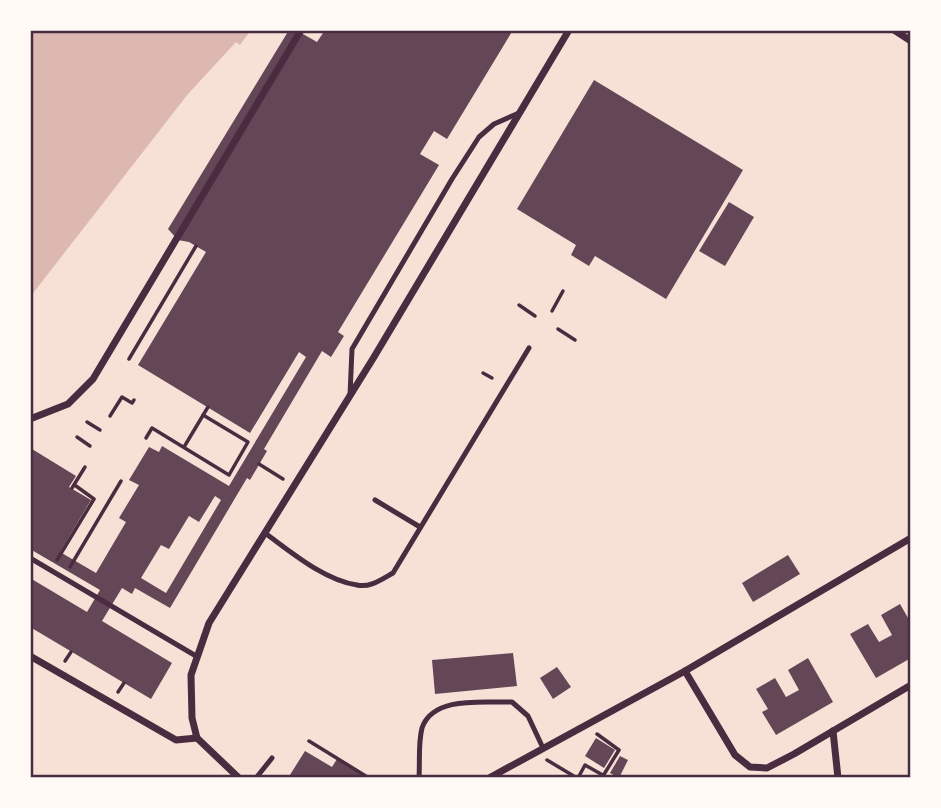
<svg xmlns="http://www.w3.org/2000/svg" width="941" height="808" font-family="'IBM Plex Sans',sans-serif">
<rect width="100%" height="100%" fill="#f7e1d7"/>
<path fill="#dcb8b0" d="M30,30H251L30,330Z"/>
<path fill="#f7e1d7" d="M236,42L244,48L243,50L195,107L106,227L61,298L30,333V297L188,94Z"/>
<g fill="#644757" fill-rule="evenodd">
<path d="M289,30H296L317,42L325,30H513L447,139L434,131L420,154L439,165L338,332L344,336L331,357L322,351L264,449L267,451L250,480L247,478L170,608L135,588L132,594L122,588L102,621L172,663L151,699L30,627V578L87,612L100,590L30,549V453L32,449L76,476L69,487L91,500L60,552L96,573L126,522L119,518L139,485L129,480L149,447L159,452L162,446L229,486L306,357L299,352L250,433L138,365L206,252L189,242L178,240L168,229ZM215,496L221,500L166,593L141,578L161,545L169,549L189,516L199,522Z"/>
<path d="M594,80L743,170L666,299L595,256L589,266L571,255L576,245L517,209Z"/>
<path d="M729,202L754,217L725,266L699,251Z"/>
<path d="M788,555L800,574L753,602L742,583Z"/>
<path d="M900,604L911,623V658L876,678L850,634L868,624L879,642L892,635L881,615Z"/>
<path d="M513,653L517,686L435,694L432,660Z"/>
<path d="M808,658L833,702L776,735L762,712L768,709L756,689L775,678L786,697L799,690L788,670Z"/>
<path d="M557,667L571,687L553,699L540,678Z"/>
<path d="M596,738L615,750L604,768L585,756Z"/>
<path d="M305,751L332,767L337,759L368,778H288Z"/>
<path d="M620,756L628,760L619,778L610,773Z"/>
</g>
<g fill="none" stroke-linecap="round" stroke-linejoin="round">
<g stroke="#4a2c40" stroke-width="3.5">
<path d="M519,305L535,316"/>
<path d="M552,311L563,291"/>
<path d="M558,329L575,340"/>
<path d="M129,359L196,246"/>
<path d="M483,373L492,378"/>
<path d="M110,416L122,397L132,403L134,400"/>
<path d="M87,422L100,430"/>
<path d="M77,437L90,446"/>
<path d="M146,438L152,428L229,475L248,442L203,415"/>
<path d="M184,447L208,407"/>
<path d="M259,464L283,479"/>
<path d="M72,488L85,467"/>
<path d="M57,560L94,499L76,486"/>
<path d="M70,567L121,481"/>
<path d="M65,661L71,652"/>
<path d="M118,692L124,683"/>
<path d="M597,734L619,750L603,776"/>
<path d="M309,741L369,778"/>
<path d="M547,760L577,778"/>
<path d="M578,778L585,765L608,778"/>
</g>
<g stroke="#4a2c40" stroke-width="5">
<path d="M350,395L352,349L452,179L479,137L494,124L519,113"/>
<path d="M375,500L420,527"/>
<path d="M265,533C291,552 324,580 357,585C370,588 382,579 393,573L529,348"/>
<path d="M30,558L196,656"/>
<path d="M256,778L272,758"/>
<path d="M419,778C420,763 418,743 422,728C433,695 485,703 512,702L528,716L543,748"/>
</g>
<g stroke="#4a2c40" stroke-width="7">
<path d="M894,30L911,41"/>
<path d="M30,419L68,404L93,379L301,30"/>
<path d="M30,656L176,740L197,738"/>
<path d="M685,671L735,755L750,767L767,768L794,754L911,685"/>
<path d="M833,731L838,778"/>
<path d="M239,778L197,738L192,718L191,675L209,623L374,357L569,30"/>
<path d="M489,778L685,671L911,538"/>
</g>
</g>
<rect width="941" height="808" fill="none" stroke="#fffaf5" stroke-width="63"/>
<rect x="32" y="32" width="877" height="744" fill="none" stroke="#4a2c40" stroke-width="2.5"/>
</svg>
